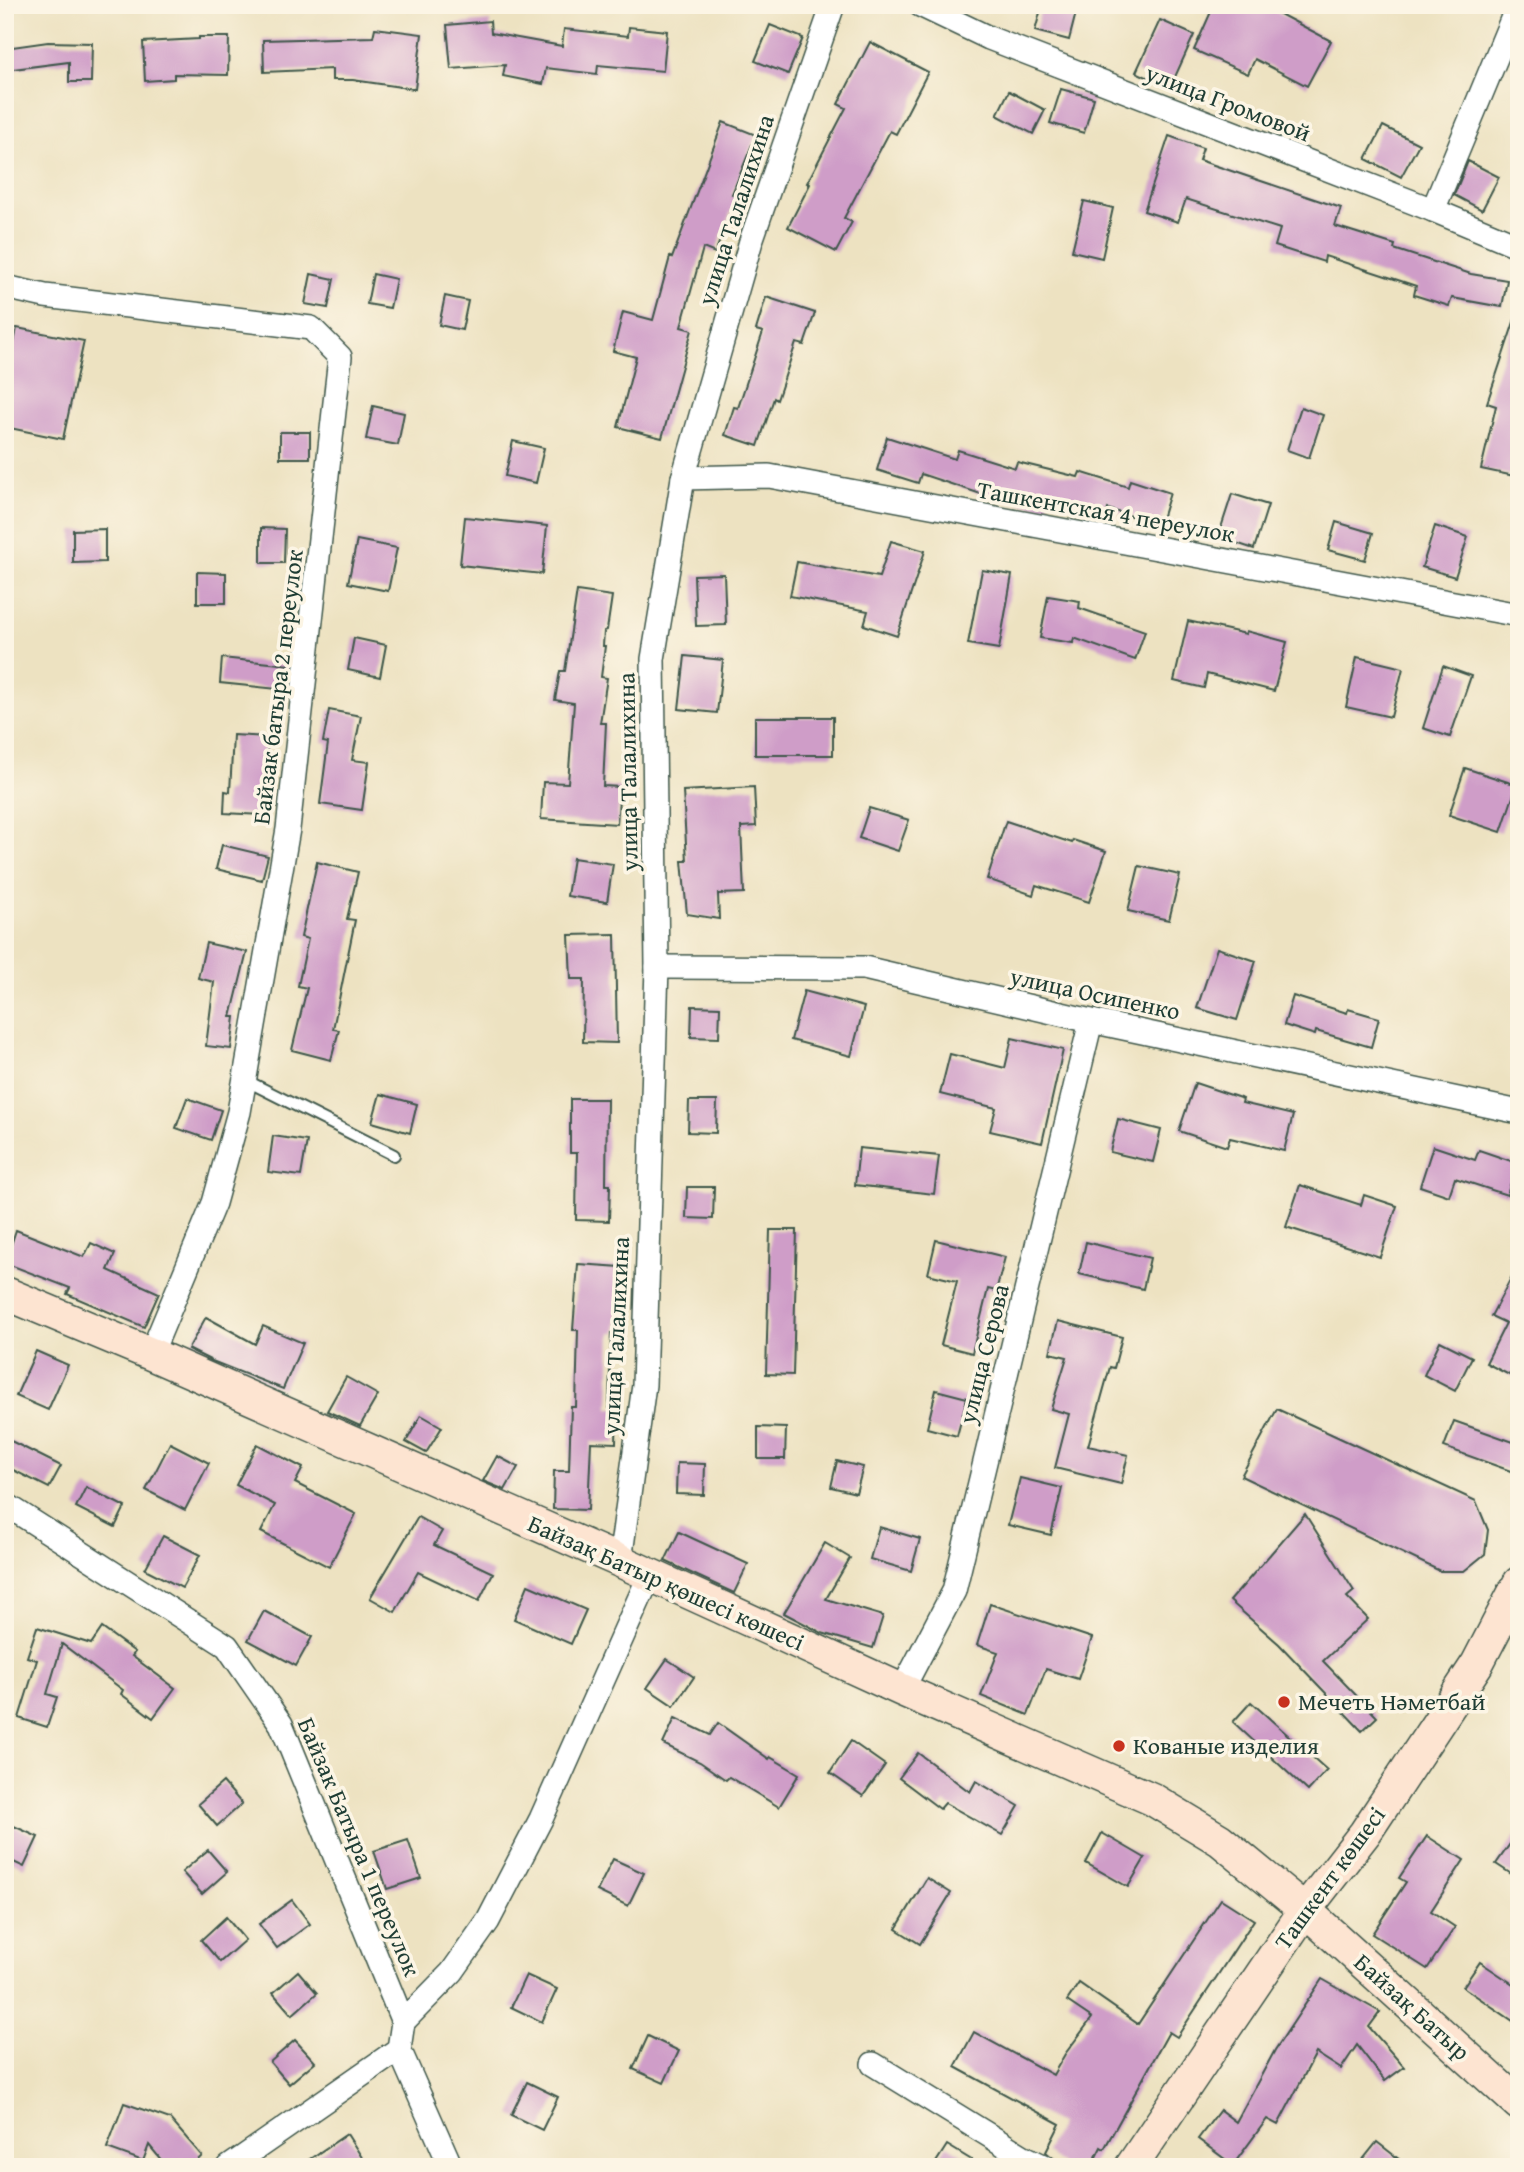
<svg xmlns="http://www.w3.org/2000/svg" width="1524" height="2172" font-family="'Gentium Book Plus',serif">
<rect width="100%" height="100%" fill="#fcf5e5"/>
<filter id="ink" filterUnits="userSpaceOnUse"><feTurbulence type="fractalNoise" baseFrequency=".0143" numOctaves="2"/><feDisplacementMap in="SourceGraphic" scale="14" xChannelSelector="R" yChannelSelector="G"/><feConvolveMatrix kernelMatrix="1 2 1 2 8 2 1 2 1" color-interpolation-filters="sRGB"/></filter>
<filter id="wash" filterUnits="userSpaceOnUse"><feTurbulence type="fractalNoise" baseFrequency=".00686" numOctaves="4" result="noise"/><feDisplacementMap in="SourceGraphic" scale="28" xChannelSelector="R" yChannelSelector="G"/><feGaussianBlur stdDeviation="1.57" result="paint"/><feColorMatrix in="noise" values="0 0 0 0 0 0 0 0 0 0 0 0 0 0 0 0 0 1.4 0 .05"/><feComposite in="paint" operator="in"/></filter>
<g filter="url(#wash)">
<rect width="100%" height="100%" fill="#ede2c1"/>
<g id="blocks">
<g fill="#cf9dc8">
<path d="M1042,5H1078L1069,40L1035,31Z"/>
<path d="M1214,5H1279L1276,12L1331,41L1307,86L1255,59L1248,74L1194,50Z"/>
<path d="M1160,20L1194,35L1170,88L1136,72Z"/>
<path d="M490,21L491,33L562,46L564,29L628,36L629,27L667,31L663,71L598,65L597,74L546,68L543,84L503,76L505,65L451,69L447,25Z"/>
<path d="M770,25L803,38L788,74L755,61Z"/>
<path d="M375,28L422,34L415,89L353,80H332V69L264,72L263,40L373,37Z"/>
<path d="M199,37H229L228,75L174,74V79L145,81L143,42L199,39Z"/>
<path d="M48,42L92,43L91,82H69V62L5,70V48Z"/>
<path d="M870,42L928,72L896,134L890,131L844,218L852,222L836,252L788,227L810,184L807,183L846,108L838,104Z"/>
<path d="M1061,89L1094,98L1084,133L1050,123Z"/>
<path d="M1009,91L1045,110L1033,134L997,115Z"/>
<path d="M723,122L756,135L732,194L737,196L715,253L703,248L681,327L692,330L662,438L618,427L636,357L613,351L623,312L653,320L670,257L672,258Z"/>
<path d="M1383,126L1419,144L1401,177L1366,159Z"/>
<path d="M1169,136L1203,148L1199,160L1341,208L1335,226L1395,245L1394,249L1471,274L1507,280L1502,307L1452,298L1449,306L1414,295L1416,286L1325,256L1324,262L1275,246L1280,229L1186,199L1178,222L1144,211Z"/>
<path d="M1468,161L1499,177L1482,210L1454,195Z"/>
<path d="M1084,201L1113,208L1102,258L1072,251Z"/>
<path d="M311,274L334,279L328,308L305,304Z"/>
<path d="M373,274L396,279L390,308L367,304Z"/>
<path d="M445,296L468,301L462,330L439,325Z"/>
<path d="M766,297L815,313L804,345L796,343L777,400L774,398L758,446L725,435L734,407L738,408L763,332L756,330Z"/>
<path d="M1515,319H1519V477L1481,469L1496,406L1487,403Z"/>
<path d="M17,328L84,341L63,439L5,427V387Z"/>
<path d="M373,406L404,413L398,445L366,439Z"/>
<path d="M1301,407L1323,415L1309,458L1287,450Z"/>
<rect x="280" y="432" width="30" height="26"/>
<path d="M887,437L955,459L958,450L1015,468L1017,462L1078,477L1080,472L1128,487L1130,480L1170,493L1160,525L1108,509L1106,516L1050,498L1047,509L981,494L921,474L918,483L877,470Z"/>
<path d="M513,441L544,448L536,483L505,476Z"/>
<path d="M1232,494L1268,505L1254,549L1218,537Z"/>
<path d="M465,517L547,526L542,574L460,565Z"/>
<path d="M1336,522L1373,533L1365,560L1328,550Z"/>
<path d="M1435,526L1468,537L1455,577L1422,567Z"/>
<path d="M261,528L285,529L284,563H261Z"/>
<path d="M105,529V562L73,563V530Z"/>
<path d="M357,540L397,548L388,591L348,583Z"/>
<path d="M891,541L925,551L897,636L864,625L868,611L790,596L797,562L879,577Z"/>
<path d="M982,570L1012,575L999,649L968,644Z"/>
<path d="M197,572L226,573V603H197Z"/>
<path d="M724,574L726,625L696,626L694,575Z"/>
<path d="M577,591L612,596L607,630L604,631L603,646H605L601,677L607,678L600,723H606L603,786L620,787L617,824L541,819L543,782L568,783L574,703L555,700L560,671H565Z"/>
<path d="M1048,596L1080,601L1079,608L1145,631L1135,660L1074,638L1073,643L1040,638Z"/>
<path d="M1188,621L1246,634V631L1287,642L1274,691L1207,674L1204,688L1174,681Z"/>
<path d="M354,638L386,645L380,677L348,670Z"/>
<path d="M685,656L723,660L717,713L679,709Z"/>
<path d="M1357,657L1403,668L1391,717L1346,707Z"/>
<path d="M222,658L289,665L287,690L220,683Z"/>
<path d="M1443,666L1471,676L1450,737L1423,728Z"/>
<path d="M329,710L361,716L352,760L369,762L362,810L320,804L328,743L323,742Z"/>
<rect x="755" y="717" width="78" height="38"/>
<path d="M233,735L268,737L262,815L224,813L225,791L230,792Z"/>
<path d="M1465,768L1517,785L1501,832L1449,815Z"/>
<path d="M754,787L756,826L741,827L744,893L718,894L719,919L687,914L682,861H687L683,791Z"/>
<path d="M869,808L909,820L898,851L859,838Z"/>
<path d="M1006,821L1072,843L1073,840L1106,851L1089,902L1036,885L1033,895L987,879Z"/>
<path d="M222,845L268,856L262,880L216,869Z"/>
<path d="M573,858L613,864L607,902L567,896Z"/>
<path d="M317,862L358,872L347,919L355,920L333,1029L339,1030L331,1060L292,1050L307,988L298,986L308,939L301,937Z"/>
<path d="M1139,866L1180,875L1169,920L1128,911Z"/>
<path d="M615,934L617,1043L583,1042L584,979H571L569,935Z"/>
<path d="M206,943L247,952L231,1017H235L231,1049L206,1046L214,982L198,978Z"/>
<path d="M1217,948L1256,961L1237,1020L1197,1008Z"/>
<path d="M804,991L864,1007L851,1056L791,1040Z"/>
<path d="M1293,996L1347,1013L1348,1009L1379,1018L1371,1047L1316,1031L1315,1035L1284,1025Z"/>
<path d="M692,1006L720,1007L719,1038L691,1037Z"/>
<path d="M1012,1038L1063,1050L1042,1143L990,1131L996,1108L940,1094L950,1054L1005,1068Z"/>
<path d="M1195,1083L1243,1099L1242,1103L1293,1115L1284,1151L1230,1138L1227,1147L1179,1131Z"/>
<path d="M380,1094L417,1104L410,1133L372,1122Z"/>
<path d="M187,1098L221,1110L211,1140L176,1128Z"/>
<path d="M570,1099H607L606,1185H610L609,1221L576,1220L577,1153H570Z"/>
<path d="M689,1101H717L716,1133L688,1132Z"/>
<path d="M1118,1119L1161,1130L1153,1162L1110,1152Z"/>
<path d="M273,1136L307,1141L301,1176L268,1172Z"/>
<path d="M1433,1146L1475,1160L1479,1150L1517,1163L1507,1195L1455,1178L1449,1196L1420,1186Z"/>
<path d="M859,1148L939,1156L934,1194L855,1185Z"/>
<path d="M1300,1185L1361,1205L1364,1195L1397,1206L1380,1257L1286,1227Z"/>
<path d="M687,1187H714L713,1219L686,1218Z"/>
<path d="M16,1230L84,1257L91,1243L115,1254L108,1270L159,1293L144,1327L67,1294L70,1288L5,1263Z"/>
<path d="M770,1230H797L793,1375L766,1374Z"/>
<path d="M936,1240L1005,1257L996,1291L988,1289L972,1353L941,1345L957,1281L928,1274Z"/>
<path d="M1086,1242L1150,1258L1143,1289L1079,1274Z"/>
<path d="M1519,1263V1380L1486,1363L1506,1323L1491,1316Z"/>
<path d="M578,1264L621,1267L616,1333H611L609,1408H617L616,1443L591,1442L588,1510L553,1509L554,1471H569L571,1407H576L578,1330H573Z"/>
<path d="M206,1317L255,1344L263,1326L303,1343L283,1389L212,1361L188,1349Z"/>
<path d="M1058,1321L1122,1337L1114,1368L1110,1367L1088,1446L1128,1455L1121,1484L1055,1468L1069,1414L1051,1409L1067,1357L1050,1353Z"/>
<path d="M1440,1341L1472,1357L1455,1391L1424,1375Z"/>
<path d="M36,1351L68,1365L48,1410L16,1396Z"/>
<path d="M346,1377L378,1395L360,1426L327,1411Z"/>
<path d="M936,1390L967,1398L957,1436L927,1428Z"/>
<path d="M1277,1409L1476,1501L1488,1530L1485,1554L1464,1571H1440L1241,1476Z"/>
<path d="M421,1415L442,1427L426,1453L406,1442Z"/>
<path d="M1454,1421L1519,1444V1474L1444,1447Z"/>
<path d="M758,1427L786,1428L785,1459H758Z"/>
<path d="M5,1438L61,1466L49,1488L5,1466Z"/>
<path d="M170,1443L209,1463L185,1510L146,1490Z"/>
<path d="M257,1444L303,1468L295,1483L356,1514L329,1567L261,1532L275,1505L236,1485Z"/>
<path d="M497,1456L518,1467L505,1490L483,1481Z"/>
<path d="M837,1461L863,1467L856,1493L831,1487Z"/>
<path d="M677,1463L705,1464L704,1495L676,1494Z"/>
<path d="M1020,1478L1062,1488L1051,1535L1008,1525Z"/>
<path d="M86,1487L125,1507L115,1527L76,1507Z"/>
<path d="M1305,1514L1354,1591L1347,1597L1368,1619L1323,1661L1377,1717L1362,1731L1279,1644L1230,1601Z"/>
<path d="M418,1517L442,1531L434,1545L493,1573L479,1601L418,1572L395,1612L370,1598Z"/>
<path d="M879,1527L920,1539L911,1571L870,1559Z"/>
<path d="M679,1532L748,1564L734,1593L665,1561Z"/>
<path d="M163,1536L200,1555L182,1588L145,1569Z"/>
<path d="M825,1543L850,1558L826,1599L883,1616L873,1648L822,1633L784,1613Z"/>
<path d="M528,1585L586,1610L571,1644L514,1619Z"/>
<path d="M990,1604L1092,1638L1078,1679L1046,1669L1028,1715L981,1696L998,1652L977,1645Z"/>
<path d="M264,1611L312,1637L296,1666L248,1640Z"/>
<path d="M37,1627L91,1644L102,1628L135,1652L132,1656L175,1688L153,1718L121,1694L123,1690L62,1644L47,1694L57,1697L47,1727L19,1718L37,1660L27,1657Z"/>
<path d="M667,1659L694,1677L674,1706L647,1688Z"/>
<path d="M1251,1702L1327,1770L1308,1791L1233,1722Z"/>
<path d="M675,1718L710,1735L718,1723L769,1759L770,1757L799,1774L779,1807L729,1777L726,1780L700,1762L663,1744Z"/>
<path d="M851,1741L885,1765L863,1796L830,1773Z"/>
<path d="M918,1753L970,1792L976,1781L1019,1806L1002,1835L945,1803L940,1809L899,1778Z"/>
<path d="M223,1782L242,1804L217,1826L198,1804Z"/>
<path d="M5,1822L38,1837L24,1867L5,1858Z"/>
<path d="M1519,1831V1879L1496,1864Z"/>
<path d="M1102,1833L1145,1858L1128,1887L1086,1863Z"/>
<path d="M1427,1836L1464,1860L1431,1911L1455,1927L1427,1969L1372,1934L1406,1882L1399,1878Z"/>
<path d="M408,1840L421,1878L387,1889L374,1851Z"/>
<path d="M208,1850L227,1872L202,1894L182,1872Z"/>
<path d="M613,1859L644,1873L628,1906L597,1891Z"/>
<path d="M927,1878L951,1893L920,1944L896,1929Z"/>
<path d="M1221,1899L1254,1920L1177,2037L1169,2032L1104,2149L1101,2147L1091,2167H1067L1058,2162L1046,2152L1060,2124L955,2067L974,2032L1053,2075L1065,2054L1092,2018L1067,2001L1079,1983L1138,2024Z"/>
<path d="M292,1900L310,1924L277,1948L259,1924Z"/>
<path d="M226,1917L245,1940L220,1962L201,1940Z"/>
<path d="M1480,1962L1519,1988V2025L1463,1987Z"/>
<path d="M298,1971L317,1993L292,2015L273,1993Z"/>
<path d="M526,1975L557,1989L542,2022L511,2007Z"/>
<path d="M1322,1979L1380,2012L1369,2027L1404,2067L1385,2081L1357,2045L1341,2069L1316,2053L1278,2125L1267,2119L1233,2165L1198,2139L1220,2110L1236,2122L1275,2050Z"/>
<path d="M648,2036L679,2051L664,2083L633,2069Z"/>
<path d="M295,2040L315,2062L289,2084L270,2062Z"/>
<path d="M527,2082L558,2097L542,2130L511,2115Z"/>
<path d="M124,2103L170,2119L202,2156L190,2167H167L149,2145L143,2161L107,2148Z"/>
<path d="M347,2134L368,2167H298Z"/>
<path d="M1377,2142L1409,2167H1357Z"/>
<path d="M947,2145L983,2167H933Z"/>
</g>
</g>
</g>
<g filter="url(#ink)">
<use href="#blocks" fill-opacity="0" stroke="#3e5649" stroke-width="2"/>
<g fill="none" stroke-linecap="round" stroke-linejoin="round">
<defs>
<path id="lane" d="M245,1080L394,1155"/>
<g id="street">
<path d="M920,5L989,38L1433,210L1519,246"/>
<path d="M1433,210L1518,5"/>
<path d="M5,287L45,296L311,328L340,357L288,829L239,1112L214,1203L151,1354"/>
<path d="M683,478L769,476L1519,615"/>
<path d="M657,967L864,968L1091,1021L1519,1112"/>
<path d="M5,1504L227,1646L281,1724L403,2022L399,2049L451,2167"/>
<path d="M620,1561L644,1385L657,967L653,659L683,478L751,241L833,5"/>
<path d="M902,1690L954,1591L1091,1021"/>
<path d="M403,2022L452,1972L488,1921L541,1819L649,1577"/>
<path d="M873,2064L1024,2157L1045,2167"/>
<path d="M229,2167L399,2049"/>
</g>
<g id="secondary">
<path d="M5,1293L151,1354L620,1561L902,1690L1152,1799L1220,1840L1305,1910L1519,2104"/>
<path d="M1131,2167L1305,1910L1365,1833L1477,1664L1519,1583"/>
</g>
</defs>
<use href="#lane" stroke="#3e5649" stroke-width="14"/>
<use href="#street" stroke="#3e5649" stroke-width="26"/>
<use href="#secondary" stroke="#3e5649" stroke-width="35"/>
<use href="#lane" stroke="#fff" stroke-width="10"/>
<use href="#street" stroke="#fff" stroke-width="23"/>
<use href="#secondary" stroke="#fde4d1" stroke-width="32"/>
</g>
</g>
<g fill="#c8321e" stroke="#fcf5e5" stroke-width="2.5">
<circle cx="1284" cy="1702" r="7"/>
<circle cx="1119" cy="1746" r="7"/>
</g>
<g text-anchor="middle" stroke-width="7" stroke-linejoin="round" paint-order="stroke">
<g font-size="24" fill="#1f3d34" stroke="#fcf5e5">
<text transform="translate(1228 103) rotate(21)" y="8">улица Громовой</text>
<text transform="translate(736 210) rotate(-72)" y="8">улица Талалихина</text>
<text transform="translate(1106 512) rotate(10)" y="8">Ташкентская 4 переулок</text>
<text transform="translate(278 687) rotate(-83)" y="8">Байзак батыра 2 переулок</text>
<text transform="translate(628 772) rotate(-91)" y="8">улица Талалихина</text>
<text transform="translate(1095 994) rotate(12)" y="8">улица Осипенко</text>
<text transform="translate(616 1336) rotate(-87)" y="8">улица Талалихина</text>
<text transform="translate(984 1354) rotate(-76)" y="8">улица Серова</text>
<text transform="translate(666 1583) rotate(24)" y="8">Байзақ Батыр қөшесі көшесі</text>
<text transform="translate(359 1847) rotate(67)" y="8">Байзак Батыра 1 переулок</text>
<text transform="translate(1330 1878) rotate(-54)" y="8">Ташкент көшесі</text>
<text transform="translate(1412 2007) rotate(42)" y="8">Байзақ Батыр</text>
</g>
<g font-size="24" fill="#1f3d34" stroke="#fcf5e5" text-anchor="start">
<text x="1298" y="1710">Мечеть Нәметбай</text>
<text x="1133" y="1754">Кованые изделия</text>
</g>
</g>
<rect width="1524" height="2172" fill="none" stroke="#fcf5e5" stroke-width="28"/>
</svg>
